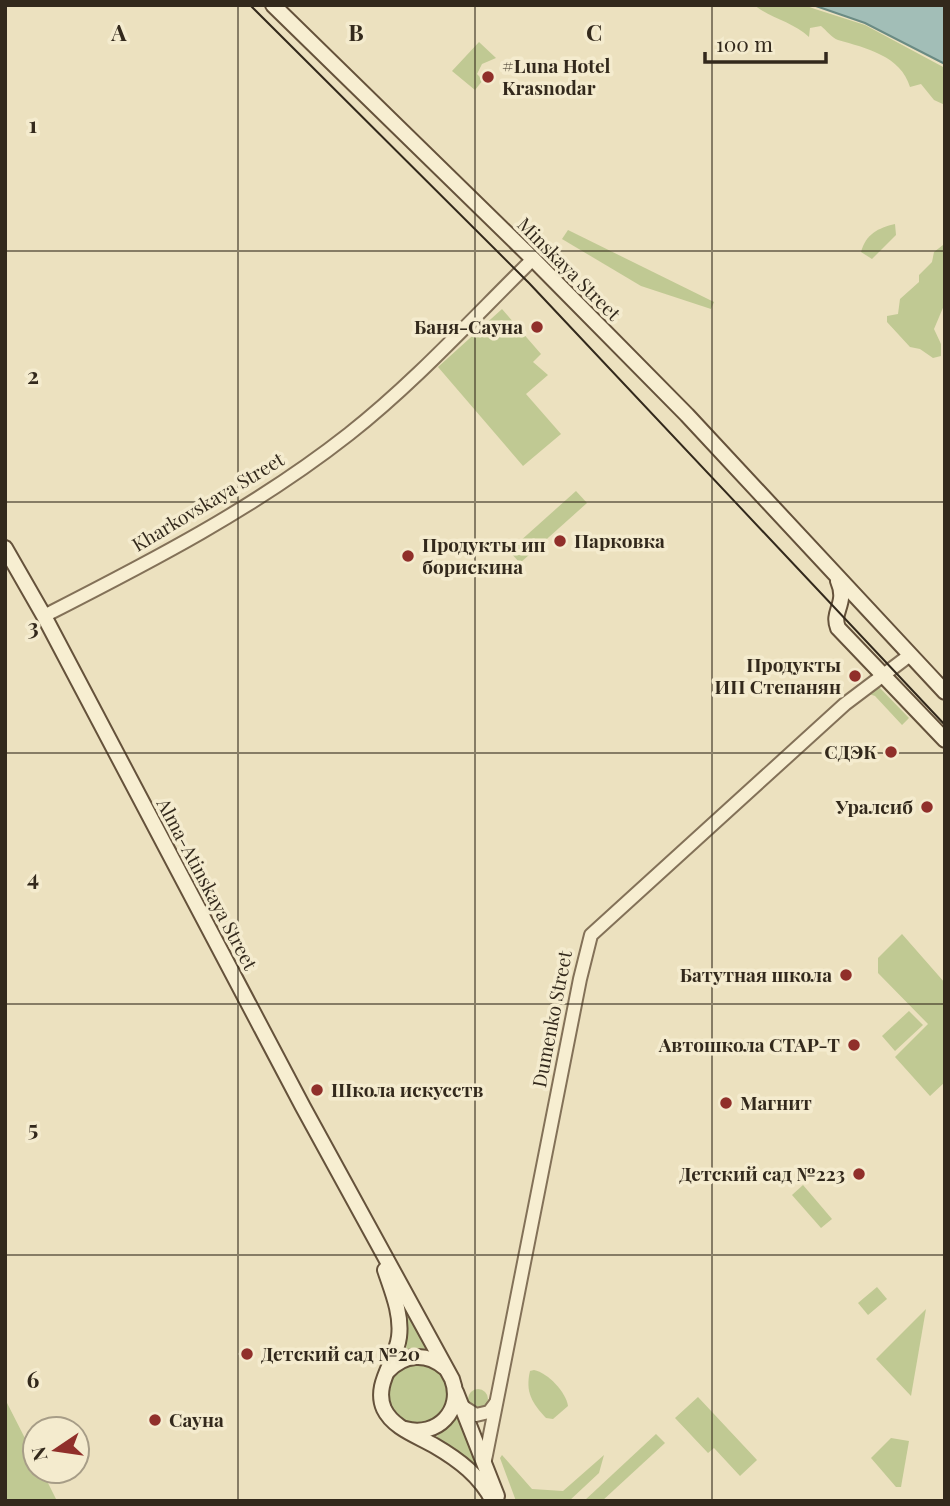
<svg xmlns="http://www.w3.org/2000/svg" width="950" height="1506" font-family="'Playfair Display',serif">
<rect width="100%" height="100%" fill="#ece1bf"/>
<g fill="#c0c993">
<path d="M754,5H804L815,9L865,25L945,68V105L934,100L921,84L910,87C901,56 866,48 838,40C832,38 826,30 821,26L810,28L809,37C793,22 770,18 754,5Z"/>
<path d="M479,42L496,58L482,64L477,74L483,80L475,90L452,71Z"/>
<path d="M895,224L896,235L872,259L861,252C866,234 878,228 895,224Z"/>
<path d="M568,230L714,302L711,309L641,286L562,239Z"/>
<path d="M943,245L945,303L934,329L941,344V356L933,358L920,349L910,347L887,322V316L898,314L900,299L919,282V275L932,262L934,252Z"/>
<path d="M502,309L541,354L533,362L548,375L526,394L561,434L523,466L438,367Z"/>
<path d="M576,491L587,503L520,563L509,551Z"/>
<path d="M878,686L909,718L902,725L875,696L869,694Z"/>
<path d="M902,934L945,983V1082L930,1096L895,1057L928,1024L878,973V958Z"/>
<path d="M909,1011L923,1025L895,1051L882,1036Z"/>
<path d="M803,1185L832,1219L821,1228L792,1195Z"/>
<path d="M877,1287L887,1299L868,1315L858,1303Z"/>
<path d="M926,1309L911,1396L876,1359Z"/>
<path d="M408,1313L428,1347V1351L406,1352Z"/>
<circle cx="418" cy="1394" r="31"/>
<path d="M534,1370C548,1373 566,1392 568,1406L553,1419L546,1418C532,1403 525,1392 530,1371Z"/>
<circle cx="478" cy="1399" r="10"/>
<path d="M698,1397L757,1460L740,1476L714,1448L708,1453L675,1418Z"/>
<path d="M5,1399L35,1458V1471H42L57,1501H5Z"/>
<path d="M458,1417H462L480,1471L436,1437Z"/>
<path d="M656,1434L665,1443L602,1501H584Z"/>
<path d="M891,1438L909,1441L901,1487H896L871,1458Z"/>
<path d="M502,1455L532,1489L563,1491L604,1455L599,1473L569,1501H516L500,1458Z"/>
</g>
<path fill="#a2beb7" stroke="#6a8b84" stroke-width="2" d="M813,5H945V64L865,23Z"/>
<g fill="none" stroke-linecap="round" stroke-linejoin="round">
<defs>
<g id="tertiary">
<path d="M44,616C150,562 255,508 349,434C415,382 473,318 533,259"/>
<path d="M462,1406L476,1415L489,1412L495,1404"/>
<path d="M485,1460L580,979L591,935L845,704L910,655"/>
</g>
<g id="secondary">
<path d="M273,5L533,259L687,415L945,692"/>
<path d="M5,548L44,616L303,1107L452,1379C464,1410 437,1438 405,1429"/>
<path d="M838,581C848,604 831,611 838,628L945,740"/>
<path d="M385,1270C392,1291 402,1314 399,1337C396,1362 373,1384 384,1409C393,1428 418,1436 435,1446C459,1460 480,1476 493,1501"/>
<path d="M388,1371C404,1354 426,1352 444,1367"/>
<path d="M456,1392L497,1496"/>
</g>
</defs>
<use href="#tertiary" stroke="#837158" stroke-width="16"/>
<use href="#secondary" stroke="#65523b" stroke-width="18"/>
<use href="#tertiary" stroke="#f7eed1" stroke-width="12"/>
<use href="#secondary" stroke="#f7eed1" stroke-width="14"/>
<path stroke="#33291c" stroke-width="2" d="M250,5L529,283L945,725"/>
</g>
<path fill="none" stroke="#33291c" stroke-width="2" stroke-opacity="0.55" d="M238,5V1501M475,5V1501M712,5V1501M5,251H945M5,502H945M5,753H945M5,1004H945M5,1255H945"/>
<g fill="#902f2a" stroke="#f4ebce" stroke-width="2.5">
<circle cx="488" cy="77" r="7"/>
<circle cx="537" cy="327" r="7"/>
<circle cx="560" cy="541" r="7"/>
<circle cx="408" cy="556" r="7"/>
<circle cx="855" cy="676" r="7"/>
<circle cx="891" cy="752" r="7"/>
<circle cx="927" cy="807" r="7"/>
<circle cx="846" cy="975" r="7"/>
<circle cx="854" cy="1045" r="7"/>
<circle cx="317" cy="1090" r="7"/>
<circle cx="726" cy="1103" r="7"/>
<circle cx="859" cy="1174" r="7"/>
<circle cx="247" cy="1354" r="7"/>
<circle cx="155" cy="1420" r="7"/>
</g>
<g text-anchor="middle" stroke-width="7" stroke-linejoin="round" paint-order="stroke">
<g font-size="19" font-weight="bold" fill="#33291c" stroke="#f4ebce" text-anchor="start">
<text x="502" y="73">#Luna Hotel<tspan x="502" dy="22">Krasnodar</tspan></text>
<text x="523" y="334" text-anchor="end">Баня-Сауна</text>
<text x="574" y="548">Парковка</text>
<text x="422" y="552">Продукты ип<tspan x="422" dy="22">борискина</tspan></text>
<text x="841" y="672" text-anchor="end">Продукты<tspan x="841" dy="22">ИП Степанян</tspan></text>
<text x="877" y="759" text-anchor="end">СДЭК</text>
<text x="913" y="814" text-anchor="end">Уралсиб</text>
<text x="832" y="982" text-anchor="end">Батутная школа</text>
<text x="840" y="1052" text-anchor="end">Автошкола СТАР-Т</text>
<text x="331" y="1097">Школа искусств</text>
<text x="740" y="1110">Магнит</text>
<text x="845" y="1181" text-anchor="end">Детский сад №223</text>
<text x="261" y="1361">Детский сад №20</text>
<text x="169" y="1427">Сауна</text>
</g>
<g font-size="19" fill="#33291c" stroke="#f4ebce">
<text transform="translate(569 269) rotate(45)" y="7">Minskaya Street</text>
<text transform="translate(208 502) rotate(-31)" y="7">Kharkovskaya Street</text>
<text transform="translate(207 884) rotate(62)" y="7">Alma-Atinskaya Street</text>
<text transform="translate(552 1019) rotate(-79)" y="7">Dumenko Street</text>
</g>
</g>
<g font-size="23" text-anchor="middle" font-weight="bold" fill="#33291c" stroke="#f4ebce" stroke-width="7" stroke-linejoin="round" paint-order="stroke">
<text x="119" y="41">A</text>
<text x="356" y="41">B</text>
<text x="594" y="41">C</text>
<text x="33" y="133">1</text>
<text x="33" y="384">2</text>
<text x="33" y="635">3</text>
<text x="33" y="886">4</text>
<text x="33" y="1137">5</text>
<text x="33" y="1388">6</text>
</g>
<rect width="950" height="1506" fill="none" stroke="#33291c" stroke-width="14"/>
<g transform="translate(56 1450) rotate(257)"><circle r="33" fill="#f4ebce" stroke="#a79d87" stroke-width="2"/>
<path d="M0-5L12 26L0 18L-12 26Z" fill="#902f2a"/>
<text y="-10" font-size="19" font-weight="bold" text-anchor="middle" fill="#33291c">N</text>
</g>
<path d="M705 52v10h121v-10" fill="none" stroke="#33291c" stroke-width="3.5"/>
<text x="716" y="52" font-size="21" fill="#33291c" stroke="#f4ebce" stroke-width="5" paint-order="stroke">100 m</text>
</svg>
